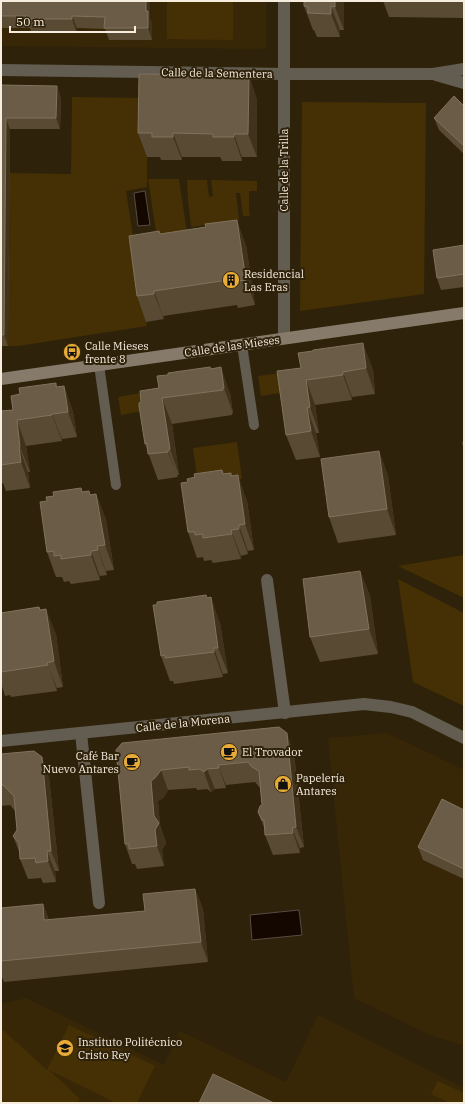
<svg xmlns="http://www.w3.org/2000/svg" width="465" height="1104" font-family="'IBM Plex Serif',serif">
<rect width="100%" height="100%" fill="#2f220a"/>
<g fill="#372707">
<path d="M151,1H167V39H233V1H266V49L1,46V28H31L32,31H76L77,28L109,29L150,23Z"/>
<path d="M387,733L464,770V1046L427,1034L354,998L328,738Z"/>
<path d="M26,998L164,1065L180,1031L286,1082L318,1015L464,1088V1103H1V1004Z"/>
</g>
<g fill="#453005">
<path d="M167,1H233V40L167,39Z"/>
<path d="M72,97L147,98V187L126,191L147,326L18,346H8L10,173L71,174Z"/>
<path d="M302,102L426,103L424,294L300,311Z"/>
<path d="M148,179H179L187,233L157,238Z"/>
<path d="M187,180H207L209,197L213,196L211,180L257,181V191H249V211L250,216H243L240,193H236L239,220L191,227L188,200Z"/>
<path d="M310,369L281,395L280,393L261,396L258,376Z"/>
<path d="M169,388L158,408L121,415L118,397Z"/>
<path d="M237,442L242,479L198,484L193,448Z"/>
<path d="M464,555V598L398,566Z"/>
<path d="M398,579L464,613V706L413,682Z"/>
<path d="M69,1025L155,1066L137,1103H116L49,1070L80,1099L77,1103H1V1032L3,1030L47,1070Z"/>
<path d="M438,1081L464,1093V1103H450L431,1094Z"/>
</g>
<g fill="#130700" stroke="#574c43">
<path d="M145,191L150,225L138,226L134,193Z"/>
<path d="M299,910L302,935L252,940L250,915Z"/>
</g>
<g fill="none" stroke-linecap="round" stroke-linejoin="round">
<g stroke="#625c51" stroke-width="10">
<path d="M242,345L254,425"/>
<path d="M99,365L116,485"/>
</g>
<g stroke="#625c51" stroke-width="12">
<path d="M1,70L284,74H433L464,69"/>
<path d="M436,75L464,83"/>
<path d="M284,338V1"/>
<path d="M267,580L285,713"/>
<path d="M81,733L99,903"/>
<path d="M1,741L364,704L391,707L412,712L464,738"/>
</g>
<path stroke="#867b6a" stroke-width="12" d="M1,379L464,313"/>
</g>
<g fill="#594a34">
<path d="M1,1L150,19L152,24V40H109L105,29L77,28L76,31H31L30,28H1Z"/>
<path d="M344,1V30H340V37H317L314,30H313L304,6Z"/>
<path d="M383,1H464V18L389,17Z"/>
<path d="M1,85L61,97L60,129H10L8,346H1Z"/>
<path d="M257,99V157H242V161H222L220,157H182V160H161L160,157H147L138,133Z"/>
<path d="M464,106V154L439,130L434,118Z"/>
<path d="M160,234L246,245L255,305L238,308L237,305L163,316L164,319L146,322L137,296Z"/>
<path d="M464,245V287L441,290L437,278Z"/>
<path d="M313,351L373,369L375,394L352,397V400L315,405L319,433H316L320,457L296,460L286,435L301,368Z"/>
<path d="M210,367L211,369L230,393L233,413L232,414V415L172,424L179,475H177L178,477L158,480L145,444L141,402L159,388L168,375Z"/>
<path d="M56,383L57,387L64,386L73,412L77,437L62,439V441L26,446L30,472H28L30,488L6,491L3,483L1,484V411L13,410Z"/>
<path d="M379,451L388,476L396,535L338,543L329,517Z"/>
<path d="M222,470L224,474L231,473L232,476L247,501L254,550L248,551V554L241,556V559L213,563L211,560L204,561L203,557L197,558L188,532V482L195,477Z"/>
<path d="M81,488L83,492L90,495L96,494L106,520L114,570L106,571L107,575L100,576V580L71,584L69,581L64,582L62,577H56L47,552V501L54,496Z"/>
<path d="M360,571L370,596L378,654L320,662L310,637Z"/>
<path d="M206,595L220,623L228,673L223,674V677L174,684L173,681H170L161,656Z"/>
<path d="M39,607L40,610L56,634L63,687L57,688V691L11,697L10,695L5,696L1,683V613Z"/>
<path d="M116,750L294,753L304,847L300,848V853L273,855L265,835V830L258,812L262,805L260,788L255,782L226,785V788L215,789L211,792L207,789L197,790L196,788L168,790L163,798L158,801L160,825L166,843L162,850L164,866L137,869L135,864H132L125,844Z"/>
<path d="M1,754L49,777L59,871H55L56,882L43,883L41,878L28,879L20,859V854L13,836L17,830L15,811L10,805L1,806Z"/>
<path d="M464,810V879L423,860L418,847Z"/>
<path d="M195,889L203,909L208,962L4,982L1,975V961L43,904L49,920L145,911Z"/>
</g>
<g fill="#41331b">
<path d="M146,1H150V19L152,24V40L148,28L146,11Z"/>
<path d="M335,1H344V30L335,7Z"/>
<path d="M331,6L340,30V37L331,14Z"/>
<path d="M72,16L77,28L76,31L72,19Z"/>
<path d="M249,75L257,99V157L248,134Z"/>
<path d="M57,86L61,97L60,129L56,118Z"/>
<path d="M6,118L10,129L8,346L4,335Z"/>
<path d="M173,133L182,157V160L173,137Z"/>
<path d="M234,134L242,157V161L234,137Z"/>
<path d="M237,220L246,245L255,305L246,280Z"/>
<path d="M154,291L163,316L164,319L154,294Z"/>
<path d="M363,343L373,369L375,394L366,368Z"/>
<path d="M221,367L230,393L233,413L224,388Z"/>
<path d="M343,372L352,397V400L343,375Z"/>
<path d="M306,380L315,405L319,433L310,407Z"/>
<path d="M64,386L73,412L77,437L68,412Z"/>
<path d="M162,398L172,424L179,475L170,449Z"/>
<path d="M307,408L316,433L320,457L311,431Z"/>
<path d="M52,414L62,439V441L52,415Z"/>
<path d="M17,420L26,446L30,472L20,447Z"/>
<path d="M19,447L28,472L30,488L21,462Z"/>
<path d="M168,450L177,475L178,477L168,452Z"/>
<path d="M379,451L388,476L396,535L387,509Z"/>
<path d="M238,475L247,501L254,550L245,524Z"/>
<path d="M96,494L106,520L114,570L105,545Z"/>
<path d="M239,525L248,551V554L239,529Z"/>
<path d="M231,530L241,556V559L232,534Z"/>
<path d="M97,546L106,571L107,575L98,550Z"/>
<path d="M91,551L100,576V580L91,555Z"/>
<path d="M360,571L370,596L378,654L369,629Z"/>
<path d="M206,595L213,613L211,597L220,623L228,673L218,648Z"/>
<path d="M46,609L56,634L63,687L54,661Z"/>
<path d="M214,648L223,674V677L214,652Z"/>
<path d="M47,663L57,688V691L48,665Z"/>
<path d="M287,733L294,753L304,847L296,827Z"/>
<path d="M42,757L49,777L59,871L51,851Z"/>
<path d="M218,765L226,785V788L219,768Z"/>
<path d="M207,769L215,789L211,792L204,772Z"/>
<path d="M161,770L168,790L163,798L158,801L160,825L166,843L162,850L164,866L157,846L151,781Z"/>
<path d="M292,828L300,848V853L293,833Z"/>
<path d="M47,851L55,871L56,882L48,861Z"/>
<path d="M195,889L203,909L208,962L201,942Z"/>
<path d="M43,904L50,924L44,920Z"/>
</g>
<g fill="#6a5c46" stroke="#80725e">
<path d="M1,1H146V11H148V28H104L105,17L72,16V19H27V16H1Z"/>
<path d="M304,1H335V7L331,6V14L308,13V7L304,6Z"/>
<path d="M139,74L249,75L248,134H234V137H213V134L173,133V137H152V133H138Z"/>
<path d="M1,85L57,86L56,118H6L4,335H1Z"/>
<path d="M454,96L464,106V146L434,118Z"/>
<path d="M237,220L246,280L229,282L228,280L154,291V294L137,296L129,236L159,231L160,234L206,227L205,224Z"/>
<path d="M464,245V274L437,278L433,250Z"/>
<path d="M363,343L366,368L343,372V375L306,380L310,407L307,408L311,431L286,435L277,371L301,368L298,353L313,351V350Z"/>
<path d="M210,367L211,369L221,367L224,388H222L223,390L162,398L170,449L168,450V452L148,454L147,443L145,444L139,406V403L141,402L140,391L159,388L157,376L168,375V373Z"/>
<path d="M56,383V387L64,386L68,412L52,414V415L17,420L20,447H19L21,462L1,465V411L13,410L11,396L20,394L19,388Z"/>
<path d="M463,442H464V451Z"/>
<path d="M379,451L387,509L329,517L321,459Z"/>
<path d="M222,470L223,474L231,473V476L238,475L245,524L239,525V529L231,530L232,534L203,538V534L195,535V532H188L181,483L188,482L187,479L195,477L194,474Z"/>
<path d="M81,488L82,492L89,491L90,495L96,494L105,545L97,546L98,550L91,551V555L61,559V555L54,556V551L47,552L40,502L47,501L46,497L54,496L53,492Z"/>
<path d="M360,571L369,629L310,637L303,579Z"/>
<path d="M206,595L207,598L211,597L218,648H214V652L165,658V655L161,656L153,605H157V602Z"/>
<path d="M39,607L40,610L46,609L54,661L47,663L48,665L1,672V613Z"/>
<path d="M279,727L287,733L296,827L292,828L293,833L265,835L264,820H262L258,812L260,806L262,805L259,771L252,767L248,762L218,765L219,768L207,769L204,772L200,769L189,770V767L161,770L155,778L151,781L154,816L159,823L155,830L157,846L129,849V844H125L116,750L122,743Z"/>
<path d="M34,751L42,757L51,851H47L48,861L36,863L35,858L20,859L19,843L13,836L17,830L14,796L3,785H1V754Z"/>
<path d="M442,799L464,810V869L418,847Z"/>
<path d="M195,889L201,942L1,961V908L43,904L44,920L145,911L143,894Z"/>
<path d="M213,1074L274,1103H199Z"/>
</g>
<defs>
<symbol id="building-disc" viewBox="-11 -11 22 22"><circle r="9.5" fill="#e8ab37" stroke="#2f220a"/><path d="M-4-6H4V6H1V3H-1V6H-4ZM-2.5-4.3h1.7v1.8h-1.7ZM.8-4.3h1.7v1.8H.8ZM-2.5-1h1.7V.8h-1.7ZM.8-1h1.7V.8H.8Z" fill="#111"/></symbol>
<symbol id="bus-disc" viewBox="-11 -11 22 22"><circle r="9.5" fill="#e8ab37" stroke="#2f220a"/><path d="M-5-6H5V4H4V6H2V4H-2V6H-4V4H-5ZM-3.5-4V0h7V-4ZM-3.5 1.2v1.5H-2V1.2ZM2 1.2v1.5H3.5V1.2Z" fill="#111"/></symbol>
<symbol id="cafe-disc" viewBox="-11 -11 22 22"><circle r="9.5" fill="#e8ab37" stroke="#2f220a"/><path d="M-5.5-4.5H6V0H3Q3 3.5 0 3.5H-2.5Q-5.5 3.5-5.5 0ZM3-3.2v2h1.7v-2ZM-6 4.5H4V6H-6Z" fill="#111"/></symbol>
<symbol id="shop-disc" viewBox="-11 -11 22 22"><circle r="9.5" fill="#e8ab37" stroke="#2f220a"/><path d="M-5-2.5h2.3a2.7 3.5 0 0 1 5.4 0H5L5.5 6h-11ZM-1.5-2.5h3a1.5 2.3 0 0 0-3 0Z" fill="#111"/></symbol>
<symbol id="school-disc" viewBox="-11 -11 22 22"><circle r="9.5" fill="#e8ab37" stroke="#2f220a"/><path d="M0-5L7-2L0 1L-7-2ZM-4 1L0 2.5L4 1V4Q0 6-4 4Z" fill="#111"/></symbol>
</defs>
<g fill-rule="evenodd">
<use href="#building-disc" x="221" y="270" width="20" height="20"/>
<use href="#bus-disc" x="62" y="342" width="20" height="20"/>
<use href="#cafe-disc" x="219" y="742" width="20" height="20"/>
<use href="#cafe-disc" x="122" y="752" width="20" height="20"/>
<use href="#shop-disc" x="273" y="774" width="20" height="20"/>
<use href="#school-disc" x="55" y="1038" width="20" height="20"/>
</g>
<g text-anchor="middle" stroke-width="4" stroke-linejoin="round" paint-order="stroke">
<g font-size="11" fill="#f6eddf" stroke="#2f220a">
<text transform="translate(217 73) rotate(1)" y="4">Calle de la Sementera</text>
<text transform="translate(284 170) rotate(-90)" y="4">Calle de la Trilla</text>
<text transform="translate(232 346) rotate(-8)" y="4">Calle de las Mieses</text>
<text transform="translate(183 723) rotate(-6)" y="4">Calle de la Morena</text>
</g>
<g font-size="11" fill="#f6eddf" stroke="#2f220a" text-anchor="start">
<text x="244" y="278">Residencial<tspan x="244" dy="13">Las Eras</tspan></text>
<text x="85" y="350">Calle Mieses<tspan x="85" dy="13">frente 8</tspan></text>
<text x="242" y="756">El Trovador</text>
<text x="119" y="760" text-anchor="end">Café Bar<tspan x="119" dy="13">Nuevo Antares</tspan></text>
<text x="296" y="782">Papelería<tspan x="296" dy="13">Antares</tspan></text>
<text x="78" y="1046">Instituto Politécnico<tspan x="78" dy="13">Cristo Rey</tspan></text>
</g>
</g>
<rect width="465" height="1104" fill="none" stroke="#f6eddf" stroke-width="4"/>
<path d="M10 26v6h125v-6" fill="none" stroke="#f6eddf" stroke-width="2"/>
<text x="16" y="26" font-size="12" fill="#f6eddf" stroke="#2f220a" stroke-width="3" paint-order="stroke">50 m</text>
</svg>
